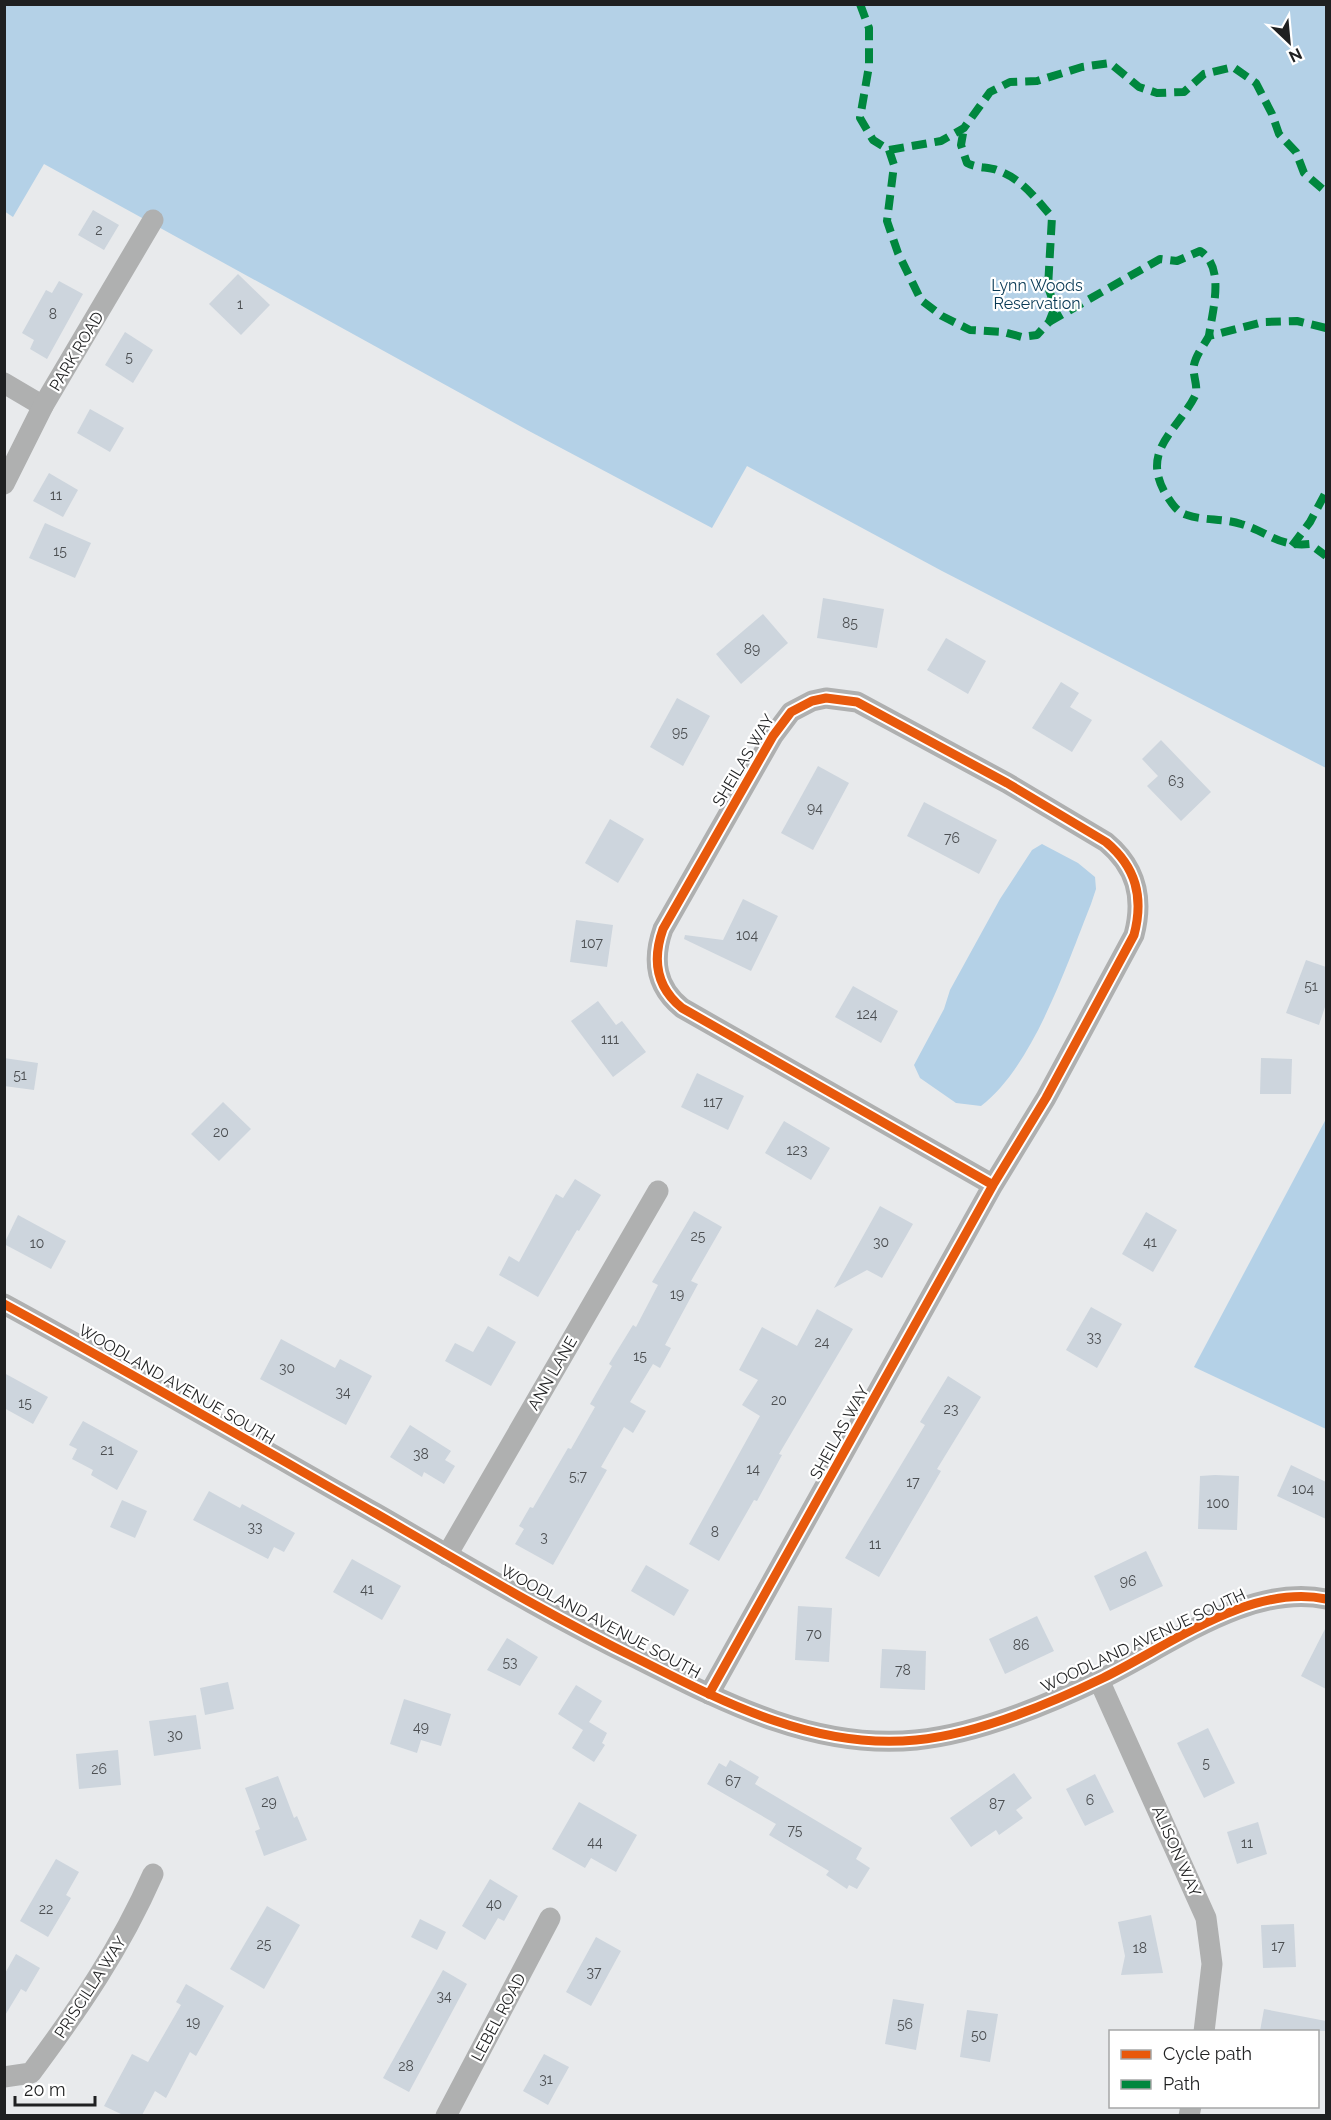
<svg xmlns="http://www.w3.org/2000/svg" width="1331" height="2120" font-family="Raleway,sans-serif">
<rect width="100%" height="100%" fill="#e8eaec"/>
<g fill="#b4d1e7">
<path d="M4,5H1326V768L942,571L747,466L712,528L529,431L44,164L13,217L4,211Z"/>
<path d="M1042,844L1078,863L1095,877L1096,889L1091,904C1067,964 1033,1067 981,1106L956,1103L920,1078L914,1065L944,1009L950,990L1000,899L1032,850Z"/>
<path d="M1326,1119V1429L1194,1367Z"/>
</g>
<g fill="#cdd5dd">
<path d="M93,210L119,225L104,250L78,235Z"/>
<path d="M238,274L270,305L241,335L209,304Z"/>
<path d="M59,281L83,294L47,359L30,349L34,340L22,333L46,290L52,293Z"/>
<path d="M125,332L153,350L133,383L105,365Z"/>
<path d="M90,409L124,428L110,452L77,433Z"/>
<path d="M49,473L78,490L63,517L33,501Z"/>
<path d="M45,523L91,543L75,578L29,558Z"/>
<path d="M823,598L884,609L877,648L817,638Z"/>
<path d="M763,614L788,643L741,684L716,654Z"/>
<path d="M946,638L986,661L968,694L927,670Z"/>
<path d="M1061,682L1079,693L1070,707L1092,720L1072,752L1032,728Z"/>
<path d="M677,698L710,716L683,766L650,747Z"/>
<path d="M1161,740L1211,792L1181,821L1147,786L1158,776L1142,759Z"/>
<path d="M818,766L849,783L813,850L781,833Z"/>
<path d="M924,802L997,840L979,874L907,836Z"/>
<path d="M610,819L644,839L618,883L585,863Z"/>
<path d="M743,899L778,916L751,971L684,939L685,935L723,940Z"/>
<path d="M576,920L613,925L607,967L570,962Z"/>
<path d="M1306,960L1326,967V1004L1319,1025L1286,1013Z"/>
<path d="M853,986L898,1011L881,1043L835,1017Z"/>
<path d="M598,1001L616,1025L622,1021L646,1052L613,1077L571,1021Z"/>
<path d="M4,1058L38,1063L34,1090L4,1086Z"/>
<path d="M1261,1058L1292,1059L1291,1094H1260Z"/>
<path d="M697,1073L744,1096L728,1130L681,1107Z"/>
<path d="M223,1102L251,1129L219,1161L191,1134Z"/>
<path d="M784,1121L830,1148L811,1180L765,1153Z"/>
<path d="M575,1179L601,1195L579,1231L577,1230L538,1297L499,1275L509,1256L519,1262L556,1194L563,1198Z"/>
<path d="M880,1206L913,1224L882,1278L867,1270L834,1288Z"/>
<path d="M694,1211L722,1227L691,1281L698,1284L665,1345L671,1348L660,1368L653,1364L630,1402L646,1411L633,1433L624,1427L601,1467L607,1470L553,1565L515,1544L524,1529L519,1526L530,1507L533,1508L568,1448L571,1449L595,1407L590,1404L612,1366L609,1364L633,1325L636,1327L658,1285L652,1282Z"/>
<path d="M1146,1212L1177,1230L1153,1272L1122,1254Z"/>
<path d="M18,1215L66,1241L51,1269L4,1244Z"/>
<path d="M1091,1307L1122,1324L1097,1368L1066,1350Z"/>
<path d="M817,1309L853,1329L779,1454L782,1455L757,1501L754,1500L719,1561L689,1544L760,1416L742,1405L758,1380L739,1370L762,1327L797,1346Z"/>
<path d="M488,1326L516,1342L491,1386L445,1361L455,1343L473,1352Z"/>
<path d="M281,1339L335,1368L340,1359L372,1376L346,1425L260,1379Z"/>
<path d="M4,1373L48,1397L33,1424L4,1408Z"/>
<path d="M948,1376L981,1397L937,1469L941,1471L879,1577L845,1558L925,1425L920,1422Z"/>
<path d="M83,1421L138,1451L117,1490L91,1475L93,1470L72,1459L77,1449L69,1445Z"/>
<path d="M410,1425L451,1451L445,1460L455,1466L444,1484L424,1472L422,1477L390,1457Z"/>
<path d="M1291,1465L1326,1482V1519L1277,1496Z"/>
<path d="M1215,1475L1239,1476L1237,1530L1198,1529L1200,1476Z"/>
<path d="M209,1491L240,1508L242,1504L295,1533L284,1552L274,1547L268,1559L193,1520Z"/>
<path d="M122,1500L147,1511L135,1538L110,1527Z"/>
<path d="M1146,1551L1163,1586L1110,1611L1094,1576Z"/>
<path d="M352,1559L401,1586L382,1620L333,1592Z"/>
<path d="M646,1565L689,1590L674,1616L631,1591Z"/>
<path d="M798,1606L832,1608L829,1662L795,1660Z"/>
<path d="M1037,1616L1054,1651L1005,1674L989,1639Z"/>
<path d="M1326,1627V1689L1301,1676Z"/>
<path d="M507,1638L538,1657L520,1686L487,1670Z"/>
<path d="M882,1649L926,1651L925,1690L880,1688Z"/>
<path d="M228,1682L234,1709L205,1715L200,1688Z"/>
<path d="M576,1685L602,1701L589,1722L607,1733L602,1743L605,1745L594,1762L572,1748L583,1730L558,1714Z"/>
<path d="M404,1699L451,1714L441,1746L421,1740L417,1753L390,1744Z"/>
<path d="M196,1715L201,1749L154,1756L149,1721Z"/>
<path d="M1208,1728L1235,1783L1204,1798L1177,1743Z"/>
<path d="M118,1750L121,1785L79,1789L76,1754Z"/>
<path d="M730,1760L759,1777L755,1784L862,1848L856,1859L870,1868L857,1889L849,1885L847,1889L826,1875L829,1871L769,1835L776,1824L707,1784L719,1763L726,1767Z"/>
<path d="M1014,1773L1032,1798L1016,1810L1023,1818L999,1835L996,1830L971,1847L950,1818Z"/>
<path d="M1095,1774L1114,1812L1085,1826L1066,1789Z"/>
<path d="M278,1776L294,1818L297,1816L307,1840L264,1856L255,1831L260,1829L245,1788Z"/>
<path d="M579,1802L637,1835L616,1872L591,1858L585,1868L552,1849Z"/>
<path d="M1258,1822L1267,1854L1237,1864L1227,1832Z"/>
<path d="M56,1859L79,1872L66,1895L71,1898L48,1937L20,1921Z"/>
<path d="M490,1879L518,1896L504,1921L498,1918L485,1940L462,1926Z"/>
<path d="M267,1906L300,1925L264,1989L230,1969Z"/>
<path d="M1151,1915L1163,1973L1121,1975L1125,1956L1118,1922Z"/>
<path d="M420,1919L446,1932L437,1950L411,1937Z"/>
<path d="M1294,1924L1296,1967L1263,1968L1261,1925Z"/>
<path d="M596,1937L621,1951L591,2006L566,1992Z"/>
<path d="M16,1954L40,1968L26,1992L21,1989L4,2017V1975Z"/>
<path d="M443,1970L467,1984L409,2092L383,2078Z"/>
<path d="M186,1984L224,2006L196,2056L190,2052L166,2098L155,2091L142,2115H123L104,2106L132,2054L148,2062L181,2005L176,2002Z"/>
<path d="M893,1999L924,2004L916,2050L885,2044Z"/>
<path d="M1264,2009L1326,2021V2031H1260Z"/>
<path d="M967,2010L998,2014L990,2062L960,2057Z"/>
<path d="M544,2054L569,2067L548,2105L523,2091Z"/>
</g>
<g fill="none" stroke-linecap="round" stroke-linejoin="round">
<g stroke="#afb0b0" stroke-width="21">
<path d="M4,383L43,406"/>
<path d="M4,484L43,406L153,220"/>
<path d="M4,1304C129,1372 252,1443 375,1513C462,1563 548,1615 638,1659C725,1703 815,1750 916,1740C978,1734 1047,1705 1103,1678C1169,1646 1250,1583 1326,1599"/>
<path d="M447,1555L658,1191"/>
<path d="M1099,1680L1206,1918L1212,1964L1204,2032"/>
<path d="M709,1694L993,1185L682,1008C656,987 652,960 663,929L773,736L791,712L812,701L826,698L857,702L1007,783L1106,842C1136,867 1144,897 1134,935L1046,1098L993,1185"/>
<path d="M4,2077L31,2073C80,2007 120,1949 153,1874"/>
<path d="M446,2116L550,1918"/>
<path d="M1189,2116L1191,2106"/>
</g>
<g stroke="#00873e" stroke-width="8" stroke-dasharray="15 8" stroke-linecap="butt">
<path d="M860,4L869,28V66L860,118L873,140L889,150L941,141L964,128L990,92L1010,82L1037,81L1082,67L1110,63L1139,87L1157,93L1184,92L1204,74L1233,67L1256,83L1272,114L1279,134L1296,152L1304,173L1326,192"/>
<path d="M889,150L894,165L887,221L898,253L921,300L942,316L970,330L1003,332L1022,337L1037,335L1049,322L1055,307L1048,287L1052,217C1036,199 1023,180 999,171C989,166 978,169 967,163L961,145L964,128"/>
<path d="M1049,322L1160,259L1177,261L1200,251C1226,267 1212,312 1209,336"/>
<path d="M1326,328L1297,321L1263,322L1209,336C1204,345 1196,355 1194,365C1192,375 1199,387 1195,396C1177,431 1141,450 1165,493C1171,502 1176,512 1187,515C1204,521 1224,518 1241,524C1269,532 1277,547 1310,544L1326,556"/>
<path d="M1292,546L1310,522L1326,492"/>
</g>
<defs>
<g id="cycleway">
<path d="M4,1304C129,1372 252,1443 375,1513C462,1563 548,1615 638,1659C725,1703 815,1750 916,1740C978,1734 1047,1705 1103,1678C1169,1646 1250,1583 1326,1599"/>
<path d="M709,1694L993,1185L682,1008C656,987 652,960 663,929L773,736L791,712L812,701L826,698L857,702L1007,783L1106,842C1136,867 1144,897 1134,935L1046,1098L993,1185"/>
</g>
</defs>
<use href="#cycleway" stroke="#fff" stroke-width="13"/>
<use href="#cycleway" stroke="#e8590c" stroke-width="9"/>
</g>
<g text-anchor="middle" stroke-width="4.5" stroke-linejoin="round" paint-order="stroke">
<g font-size="14" fill="#4c4f52">
<text x="99" y="235">2</text>
<text x="240" y="309">1</text>
<text x="53" y="319">8</text>
<text x="129" y="362">5</text>
<text x="56" y="500">11</text>
<text x="60" y="556">15</text>
<text x="850" y="628">85</text>
<text x="752" y="654">89</text>
<text x="680" y="737">95</text>
<text x="1176" y="786">63</text>
<text x="815" y="813">94</text>
<text x="952" y="843">76</text>
<text x="747" y="940">104</text>
<text x="592" y="948">107</text>
<text x="1311" y="991">51</text>
<text x="867" y="1019">124</text>
<text x="610" y="1044">111</text>
<text x="20" y="1080">51</text>
<text x="713" y="1107">117</text>
<text x="221" y="1137">20</text>
<text x="797" y="1155">123</text>
<text x="698" y="1241">25</text>
<text x="881" y="1247">30</text>
<text x="1150" y="1247">41</text>
<text x="37" y="1248">10</text>
<text x="677" y="1299">19</text>
<text x="1094" y="1342">33</text>
<text x="822" y="1347">24</text>
<text x="640" y="1361">15</text>
<text x="287" y="1373">30</text>
<text x="343" y="1397">34</text>
<text x="779" y="1405">20</text>
<text x="25" y="1408">15</text>
<text x="951" y="1414">23</text>
<text x="107" y="1455">21</text>
<text x="421" y="1459">38</text>
<text x="753" y="1474">14</text>
<text x="578" y="1481">5;7</text>
<text x="913" y="1487">17</text>
<text x="1303" y="1494">104</text>
<text x="1218" y="1508">100</text>
<text x="255" y="1532">33</text>
<text x="715" y="1537">8</text>
<text x="544" y="1542">3</text>
<text x="875" y="1549">11</text>
<text x="1128" y="1586">96</text>
<text x="367" y="1594">41</text>
<text x="814" y="1639">70</text>
<text x="1021" y="1650">86</text>
<text x="510" y="1667">53</text>
<text x="903" y="1675">78</text>
<text x="421" y="1732">49</text>
<text x="175" y="1740">30</text>
<text x="1206" y="1768">5</text>
<text x="99" y="1774">26</text>
<text x="733" y="1786">67</text>
<text x="1090" y="1805">6</text>
<text x="269" y="1807">29</text>
<text x="997" y="1809">87</text>
<text x="795" y="1835">75</text>
<text x="595" y="1847">44</text>
<text x="1247" y="1848">11</text>
<text x="494" y="1909">40</text>
<text x="46" y="1914">22</text>
<text x="264" y="1949">25</text>
<text x="1278" y="1951">17</text>
<text x="1140" y="1953">18</text>
<text x="594" y="1977">37</text>
<text x="444" y="2001">34</text>
<text x="193" y="2027">19</text>
<text x="905" y="2029">56</text>
<text x="979" y="2040">50</text>
<text x="406" y="2071">28</text>
<text x="546" y="2084">31</text>
</g>
<g font-size="16" fill="#073854" stroke="#fff">
<text x="1037" y="291">Lynn Woods<tspan x="1037" dy="18">Reservation</tspan></text>
</g>
<g font-size="16" fill="#1f2021" stroke="#fff">
<text transform="translate(76 351) rotate(-59)" y="6">PARK ROAD</text>
<text transform="translate(743 760) rotate(-59)" y="6">SHEILAS WAY</text>
<text transform="translate(552 1373) rotate(-60)" y="6">ANN LANE</text>
<text transform="translate(177 1384) rotate(30)" y="6">WOODLAND AVENUE SOUTH</text>
<text transform="translate(839 1432) rotate(-61)" y="6">SHEILAS WAY</text>
<text transform="translate(601 1621) rotate(28)" y="6">WOODLAND AVENUE SOUTH</text>
<text transform="translate(1143 1640) rotate(-25)" y="6">WOODLAND AVENUE SOUTH</text>
<text transform="translate(1177 1851) rotate(66)" y="6">ALISON WAY</text>
<text transform="translate(90 1987) rotate(-57)" y="6">PRISCILLA WAY</text>
<text transform="translate(498 2017) rotate(-62)" y="6">LEBEL ROAD</text>
</g>
</g>
<rect width="1331" height="2120" fill="none" stroke="#1f2021" stroke-width="12"/>
<rect x="1109" y="2030" width="210" height="78" fill="#ffffff" stroke="#a5a6a6" stroke-width="1.5"/>
<rect x="1121" y="2050" width="30" height="9" fill="#e8590c" stroke="#a5a6a6" stroke-width="1.5"/>
<text x="1163" y="2060" font-size="18" fill="#1f2021">Cycle path</text>
<rect x="1121" y="2080" width="30" height="9" fill="#00873e" stroke="#a5a6a6" stroke-width="1.5"/>
<text x="1163" y="2090" font-size="18" fill="#1f2021">Path</text>
<g transform="translate(1289 42) rotate(154)" stroke="#ffffff" stroke-width="4.5" paint-order="stroke">
<path d="M0-4.5L10 22L0 15L-10 22Z" fill="#1f2021"/>
<text y="-9" font-size="16" font-weight="bold" text-anchor="middle" fill="#1f2021">N</text>
</g>
<path d="M15 2096v9h80v-9" fill="none" stroke="#1f2021" stroke-width="3"/>
<text x="24" y="2096" font-size="18" fill="#1f2021" stroke="#ffffff" stroke-width="4.5" paint-order="stroke">20 m</text>
</svg>
